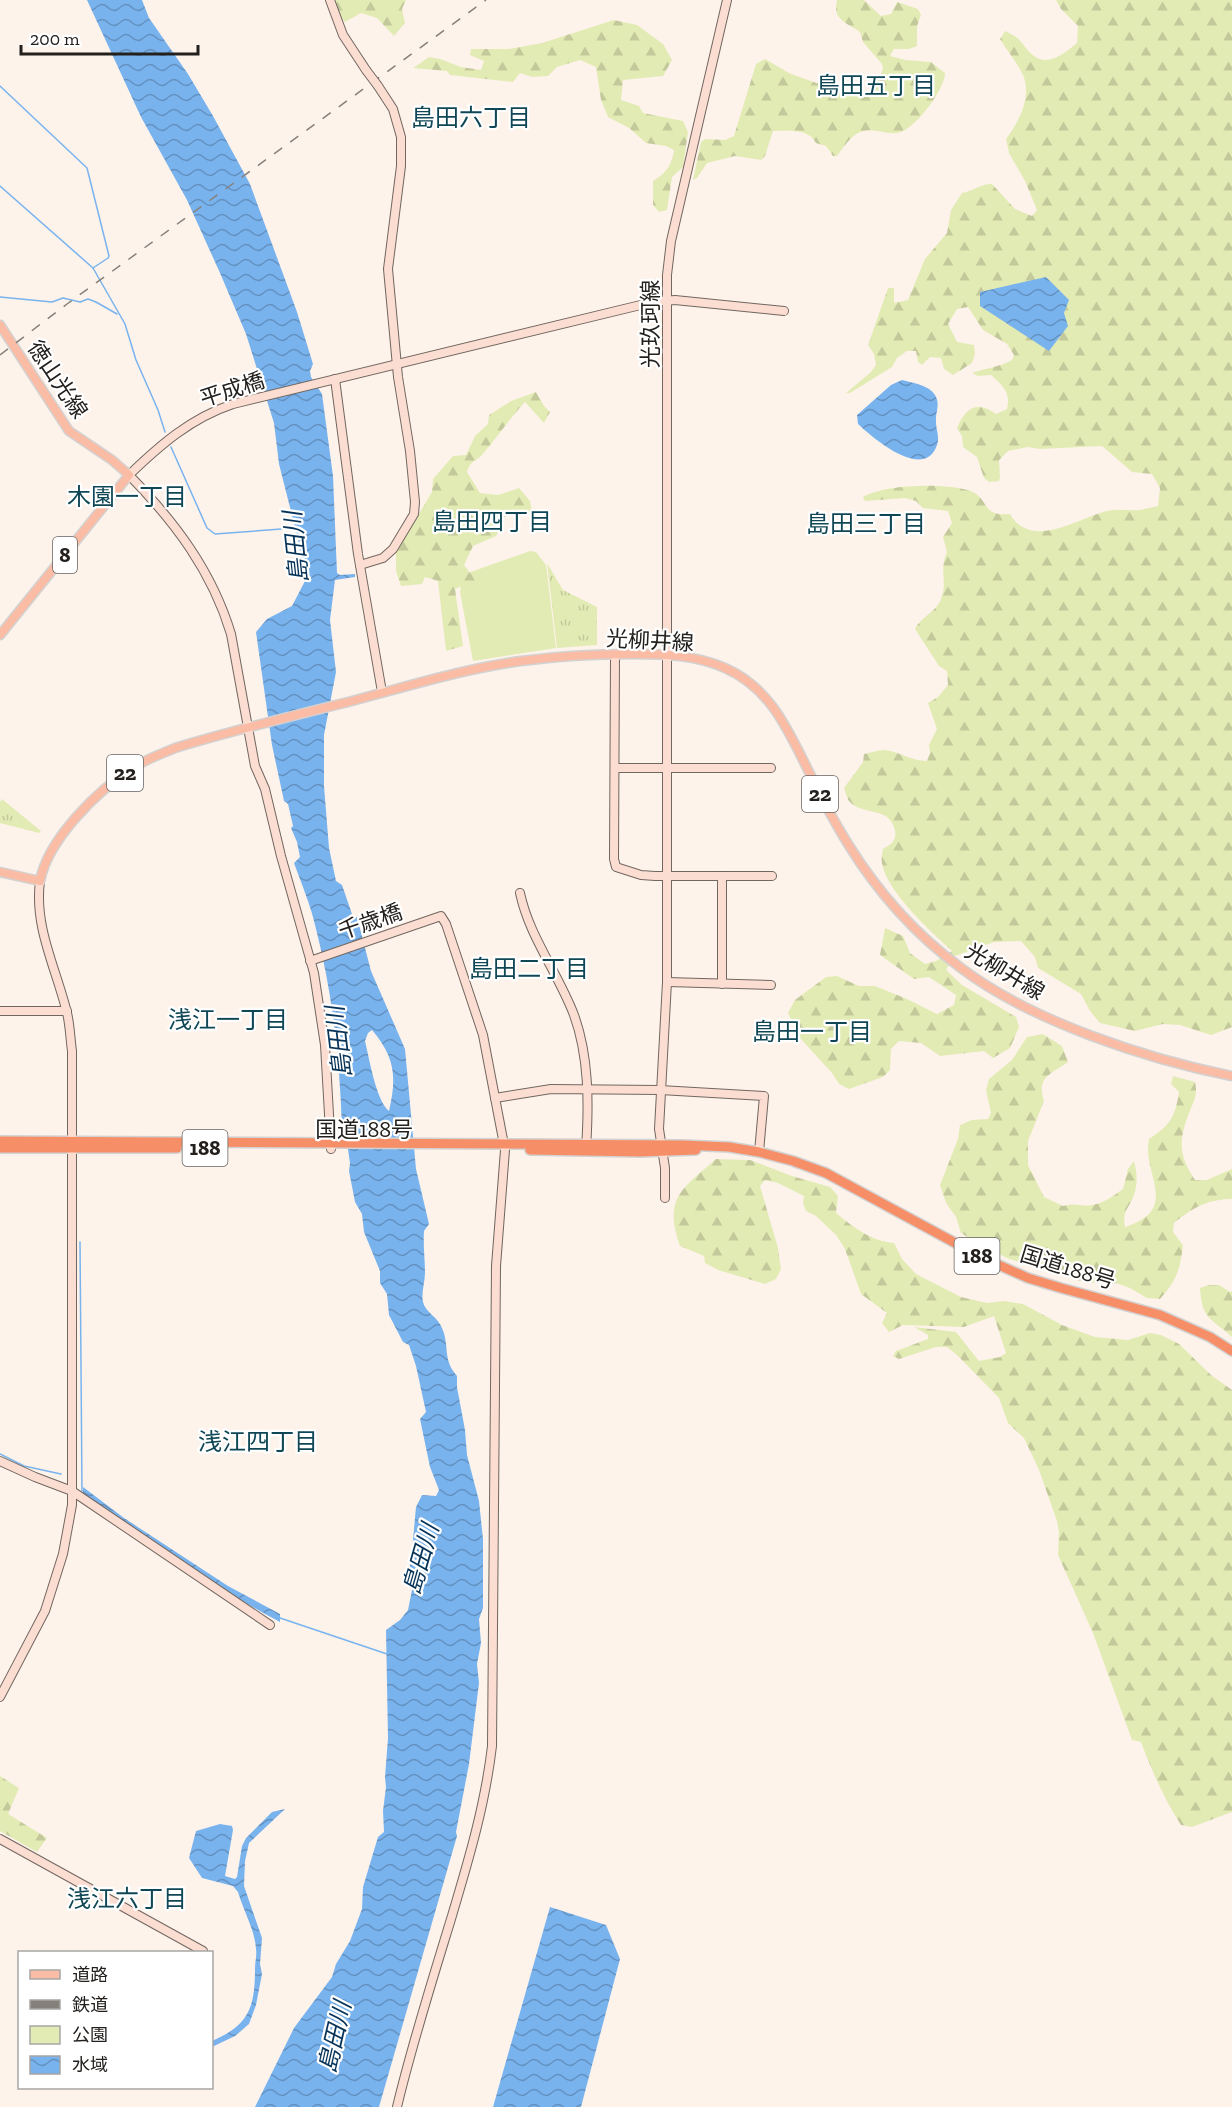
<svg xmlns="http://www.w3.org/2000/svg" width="1232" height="2107" font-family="'Zilla Slab','Noto Sans JP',serif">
<defs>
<pattern id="forest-firs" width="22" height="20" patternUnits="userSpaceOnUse" patternTransform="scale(1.5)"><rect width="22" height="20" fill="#e3ebb5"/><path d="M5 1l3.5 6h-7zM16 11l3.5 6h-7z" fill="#c3c99b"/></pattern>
<pattern id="park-tufts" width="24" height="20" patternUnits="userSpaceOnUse" patternTransform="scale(1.5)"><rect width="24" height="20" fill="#e3ebb5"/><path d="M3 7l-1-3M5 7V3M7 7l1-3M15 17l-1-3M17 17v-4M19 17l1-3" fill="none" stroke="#c3c99b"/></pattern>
<pattern id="water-waves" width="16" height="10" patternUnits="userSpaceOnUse" patternTransform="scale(1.5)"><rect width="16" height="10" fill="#79b3ee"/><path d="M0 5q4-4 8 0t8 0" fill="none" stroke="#6391c0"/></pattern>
</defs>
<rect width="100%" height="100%" fill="#fdf3eb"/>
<path fill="#e3ebb5" d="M530,551L536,552L546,565L556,648L473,661L460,592L462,581L468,573Z"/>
<g fill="url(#forest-firs)">
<path d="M335,0H406L402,9L405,23L394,36L377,18L361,13L345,22L340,16Z"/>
<path d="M837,0H864L881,16L891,14L897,2L918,9L921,15L917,26V46L909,49H894L890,56L905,60L931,62L945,73C945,89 917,126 901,132C889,136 876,128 864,131C852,133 844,147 837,156H833L826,146L816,143C808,128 789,131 773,131L765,156L761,160L735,156L707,163L697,178L693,180L701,142L705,139L725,140L734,136L756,64L765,59L789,73L838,91L864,97L872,94L883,69L882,64L863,42L860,32C846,22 832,20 837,0Z"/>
<path d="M1056,0H1232V1027L1211,1035L1180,1025L1163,1024L1135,1031L1100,1023L1090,1011L1081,994L1038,968L1035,957L1021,941L994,942L955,956L946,970L962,985L1016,1017L1019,1027L1010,1048L993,1058L984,1051L940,1056L921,1043L899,1041L891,1049L890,1070L883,1077L849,1089L839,1084L832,1073L799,1037L788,1013L795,1000L826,977L837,976L859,986H875L907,999L937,1014L954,1005L956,995L929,977L914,979L880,955L885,928L903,936L910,953L925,964L936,961L952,951C932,933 886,891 882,863C881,859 882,854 883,849C890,845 897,841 895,831C890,805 863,817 849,801C847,798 845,791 844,788L863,762L864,754C870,753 878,750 884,750C899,751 911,761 927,761L930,753L929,745L937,729L928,703L938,697L948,685L947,671L939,666L915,629C922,615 938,612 942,596C947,582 939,569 947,552L943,537L952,523L948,511L923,508L916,501L905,498L865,501L863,497C883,484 951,482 973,492C989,500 982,517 1010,514C1031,551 1078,518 1107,511C1118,508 1129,511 1140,510C1146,509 1152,507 1158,506L1160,488L1152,474L1132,472L1102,446L1040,449L1028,447L1008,451L999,460L1000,477L999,481L989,482L984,478L977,457L963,447L962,436L957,428C965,408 977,400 996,414L1007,409C1011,392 1003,386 991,375L978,376L972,373C986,368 1000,367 1012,360L1014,355L1007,344L983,330L968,307L957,309L948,324L957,342L974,345L975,354L972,363L953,375L944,369L941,358L930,357L922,365L918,362L916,351H907L897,358L892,367L850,393H846L871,372L876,365L874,354L868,345L888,288H894V303L908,300L925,259L947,233L951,210L962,193C973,191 982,183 992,184L1015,209L1032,216L1037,210L1025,181L1009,153L1006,139C1019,122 1032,97 1023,75C1017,62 1007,51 1000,39L1005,31C1024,39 1021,46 1034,56C1049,67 1066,52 1077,43L1078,26L1061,9Z"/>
<path d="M614,20L637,25L663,44L672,60L663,76L623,80L621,100L639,106L643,113L683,121L688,132L683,167L672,177L667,210L659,212L653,205V181C666,173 672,165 674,150L666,146L646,143L629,128L608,117L601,100L596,67L580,60L557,67L548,76L532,77L520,73L513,82L450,75L447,71L413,68L429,57L440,59L461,67L481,70L484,61L470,55L471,49H509L542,43Z"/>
<path d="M536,392L544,406L550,412L544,423L525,402C509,419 497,438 482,455C474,463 471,460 467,472L480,493L498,495L519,488L530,501L532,512L513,513L500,519L501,527L496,536L473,546L464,565L470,573L491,568L493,574L455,589L463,646L446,651L438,581L425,577L422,584L401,586L396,571V552L432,492L433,479L453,456L466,455L475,436L488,424L489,415L511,401Z"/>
<path d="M1043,1034L1062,1046L1068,1062C1051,1074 1036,1077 1044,1101L1028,1141V1165L1044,1197L1063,1206C1077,1202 1081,1207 1092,1205C1104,1203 1113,1196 1123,1189L1128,1169L1134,1161C1137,1172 1138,1183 1134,1195C1129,1209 1122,1210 1125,1227C1182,1209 1141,1173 1149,1139C1170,1125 1175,1118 1179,1092L1171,1084L1173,1076L1195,1082C1198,1095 1194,1101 1189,1113C1178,1141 1179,1156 1195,1180H1207L1232,1169V1199C1208,1199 1192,1208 1174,1223L1173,1232L1183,1245C1180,1270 1177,1280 1160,1299L1147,1298L1130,1288L1116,1283L1107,1285L1076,1280L1043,1270L1007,1258L979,1244L961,1233L956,1217L946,1203L940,1185L958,1139L960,1125L972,1120L988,1119L991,1113L986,1090L989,1079L1012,1060L1027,1037Z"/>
<path d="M716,1159L750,1160L792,1176L830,1187L838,1196L836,1213C853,1227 871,1241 894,1243L902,1259L916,1274L961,1297L987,1303L1004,1301L1023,1304L1062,1325L1095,1337L1128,1340L1150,1333L1161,1335L1179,1344L1211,1375L1232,1390V1812L1192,1827L1181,1825C1164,1799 1152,1771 1141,1742L1132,1740L1093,1633L1058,1555L1059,1532L1057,1521L1039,1470L1024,1438L1008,1423L999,1398L957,1355L947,1347H936L899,1359L893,1356L896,1351L928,1339V1335L914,1327L956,1332L979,1361L1000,1357L1006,1353L994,1316L964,1327L903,1325L889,1332L882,1323L887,1313L861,1294L845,1249L836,1235L816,1216L806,1211L803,1203L804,1196L778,1183L765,1180L760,1186L778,1248L781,1269L776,1279L765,1284L718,1270L705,1263L704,1256L680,1246C663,1198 682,1189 716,1159Z"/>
<path d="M1209,1285H1219L1230,1292L1232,1291V1337C1210,1317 1202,1320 1200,1288Z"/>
<path d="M0,1776L19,1788L8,1814L47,1838L37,1852L0,1831Z"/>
</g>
<g fill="url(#park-tufts)">
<path d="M547,563L563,590L597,607V645L557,648Z"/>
<path d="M2,799L41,831L39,833L0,823V802Z"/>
</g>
<g fill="url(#water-waves)" fill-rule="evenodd">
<path d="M87,0H142L149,18L188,74L213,116L250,184L297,312L313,364L310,371L311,377L322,394L333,476L337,573L340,575L355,574V577L335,580L330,620L336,672L324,735V786L329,848L336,881L342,885L353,917H357L371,971L405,1049L416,1169L429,1224L424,1231C423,1245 425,1259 425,1273C425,1282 421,1293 423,1302C425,1312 438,1317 442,1328C450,1346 442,1359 457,1376V1387L465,1430L467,1455L479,1501L483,1539V1608L479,1619L481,1643L477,1664L479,1683L469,1764L456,1832L457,1836L379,2107H255L294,2028L332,1977L336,1964L350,1941L362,1909L363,1887L378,1837L384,1832L383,1811L386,1787L385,1777L388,1738L386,1630L400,1620L408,1610L412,1590L407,1576L411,1562L416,1507L422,1495L436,1496L439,1490L430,1467L420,1419L426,1412L416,1366L409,1345L403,1342L389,1315L387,1294L380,1283V1271L364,1232L362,1214L355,1202L349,1171L350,1163L346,1136L342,1130C340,1062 333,995 316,929C311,906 302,885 294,863L300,857L297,842L291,828L293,826L288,804L284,801L272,745L256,632L267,619L292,606L305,581L298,539L279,464L274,423L246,334L220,273L187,200L141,117ZM372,1030C395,1057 397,1077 389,1111C376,1101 369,1057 365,1041L368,1033Z"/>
<path d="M1046,277L1069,300L1064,313L1068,326L1049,351L980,306V292Z"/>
<path d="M902,380C913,383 929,385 935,395C941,405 935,412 936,422C936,430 940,437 937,445C924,482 873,438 858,424L857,415L891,385Z"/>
<path d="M83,1487L124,1518L228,1586L280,1614V1622C211,1586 147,1538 83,1493Z"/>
<path d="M285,1809L249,1843L245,1861L244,1886L262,1938L260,1964L262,1974L256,2005L249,2024L235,2036L212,2047V2041C249,2025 255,2008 255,1968C255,1962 257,1956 256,1949C255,1930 243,1910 238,1892L233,1886L202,1878L189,1858L196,1831L220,1824L232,1826L233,1830L225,1876L235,1879L237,1877L242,1846L246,1838L272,1812Z"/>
<path d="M550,1907L606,1925L620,1959L581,2107H493Z"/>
</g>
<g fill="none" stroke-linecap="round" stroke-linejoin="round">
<g stroke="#79b3ee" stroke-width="1.5">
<path d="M0,86L87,168L109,256L108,258L93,268"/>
<path d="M0,186L93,268L125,324L136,360L158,410L165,432"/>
<path d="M0,297L52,302L63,298L80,302L88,299L96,302L117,314"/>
<path d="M171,447L207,528L215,534L295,528"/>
<path d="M80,1242L82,1491"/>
<path d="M0,1454L24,1466L61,1474"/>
<path d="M280,1618L387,1654"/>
</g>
<defs>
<g id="secondary">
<path d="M330,0L343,35L366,70"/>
<path d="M335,379L358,554L382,692"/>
<path d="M360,565L383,558L393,549L414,514L415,502L410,451L398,377L388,269L401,166V137L393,109L378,86"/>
<path d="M615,654L614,859L616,867L641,875L655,876H772"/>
<path d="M615,768H771"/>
<path d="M722,876V984"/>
<path d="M520,893C529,936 558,973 574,1015C589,1056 589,1104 586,1148"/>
<path d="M310,961L441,916L446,924L483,1035L505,1150L496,1266L492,1746C485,1806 468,1862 451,1919C432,1981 412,2044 397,2107"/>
<path d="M667,982L771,985"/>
<path d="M0,1011H67"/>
<path d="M495,1098L551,1089L660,1090L764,1096L759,1152"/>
<path d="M331,1149L325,1045L314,973L281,856L265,789L255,766L231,634C212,571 175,522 129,475C160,445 191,418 233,404L653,302L675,300L784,311"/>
<path d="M665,1198V1168L659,1129L667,982V275L671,241L727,0"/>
<path d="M0,1461L35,1477L72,1491L270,1625"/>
<path d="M0,1697L45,1611L63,1554L72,1505V1051C70,1037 70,1022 66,1009C55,966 34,926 40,881"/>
<path d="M0,1839L203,1951"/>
</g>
<g id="primary">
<path d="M0,325L69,431L112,460L129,475L0,635"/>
<path d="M0,872L40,881C48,839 98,790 133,768C146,759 161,754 175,748C231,731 288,717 344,703C403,688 461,669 521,661C558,656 596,654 633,654C664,654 696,655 725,668C773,689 790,735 812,778C823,801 835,823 848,844C877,891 916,935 961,968C1031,1021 1146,1059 1232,1076"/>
</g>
<g id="highway">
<path d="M0,1141L683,1145L729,1147L759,1152L793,1161L826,1173L983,1258L1028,1278L1061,1288L1160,1315L1210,1337L1232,1351"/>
<path d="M0,1148H177"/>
<path d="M530,1150L640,1152L696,1150"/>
</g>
</defs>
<use href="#secondary" stroke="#706760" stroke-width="10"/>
<use href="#primary" stroke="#d3d2d2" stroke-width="11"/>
<use href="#highway" stroke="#d3d2d2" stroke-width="12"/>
<use href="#secondary" stroke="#fcddd1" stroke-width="8"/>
<use href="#primary" stroke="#fabca4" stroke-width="8"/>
<use href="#highway" stroke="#f68f67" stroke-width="9"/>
<path stroke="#86807a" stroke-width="1.5" stroke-dasharray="10 10" stroke-linecap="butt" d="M0,355L67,304L486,0"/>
<defs>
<path id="secondary-bridge" d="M366,70L378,86"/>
</defs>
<use href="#secondary-bridge" stroke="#706760" stroke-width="10" stroke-linecap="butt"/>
<use href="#secondary-bridge" stroke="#fcddd1" stroke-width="8"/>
</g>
<g text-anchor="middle" stroke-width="4.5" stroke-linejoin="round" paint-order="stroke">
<g fill="#fff" stroke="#666361" stroke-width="1.5">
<rect x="53" y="537" width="24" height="36" rx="4.5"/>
<rect x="107" y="755" width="36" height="36" rx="4.5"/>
<rect x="802" y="776" width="36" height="36" rx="4.5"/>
<rect x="182.5" y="1130" width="45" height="36" rx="4.5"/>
<rect x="954.5" y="1238" width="45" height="36" rx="4.5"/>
</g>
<g font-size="21" font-weight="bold" fill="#24201d">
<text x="65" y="562">8</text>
<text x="125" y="780">22</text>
<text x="820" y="801">22</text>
<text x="205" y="1155">188</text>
<text x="977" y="1263">188</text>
</g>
<g font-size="22" fill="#24201d" stroke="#fff">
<text transform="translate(650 324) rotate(-90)" y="8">光玖珂線</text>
<text transform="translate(58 379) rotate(56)" y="8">徳山光線</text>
<text transform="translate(232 389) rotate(-18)" y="8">平成橋</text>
<text transform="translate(650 640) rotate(3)" y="8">光柳井線</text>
<text transform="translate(370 921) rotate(-19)" y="8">千歳橋</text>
<text transform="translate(1005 971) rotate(31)" y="8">光柳井線</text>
<text x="364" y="1137">国道188号</text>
<text transform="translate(1068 1267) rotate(17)" y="8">国道188号</text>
</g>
<g font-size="24" fill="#104756" stroke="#fff">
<text x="876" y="94">島田五丁目</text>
<text x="471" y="126">島田六丁目</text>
<text x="127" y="505">木園一丁目</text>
<text x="492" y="530">島田四丁目</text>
<text x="866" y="532">島田三丁目</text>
<text x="529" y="977">島田二丁目</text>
<text x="228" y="1028">浅江一丁目</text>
<text x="812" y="1040">島田一丁目</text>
<text x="258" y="1450">浅江四丁目</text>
<text x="127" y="1907">浅江六丁目</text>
</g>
<g font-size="24" font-style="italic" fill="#073358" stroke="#fff">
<text transform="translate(296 547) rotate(-96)" y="8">島田川</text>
<text transform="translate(339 1042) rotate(-97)" y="8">島田川</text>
<text transform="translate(421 1559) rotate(-74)" y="8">島田川</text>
<text transform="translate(335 2037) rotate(-77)" y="8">島田川</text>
</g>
</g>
<rect x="18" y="1951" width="195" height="138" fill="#ffffff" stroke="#a7a6a5" stroke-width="1.5"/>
<rect x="30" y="1970" width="30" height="9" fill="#fabca4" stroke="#a7a6a5" stroke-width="1.5"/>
<text x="72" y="1981" font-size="18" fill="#24201d">道路</text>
<rect x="30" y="2000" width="30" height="9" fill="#86807a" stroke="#a7a6a5" stroke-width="1.5"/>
<text x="72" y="2011" font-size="18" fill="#24201d">鉄道</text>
<rect x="30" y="2026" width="30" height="18" fill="#e3ebb5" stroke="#a7a6a5" stroke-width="1.5"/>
<text x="72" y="2041" font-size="18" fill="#24201d">公園</text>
<rect x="30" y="2056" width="30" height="18" fill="url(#water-waves)" stroke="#a7a6a5" stroke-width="1.5"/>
<text x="72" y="2071" font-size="18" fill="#24201d">水域</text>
<path d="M21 45v9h177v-9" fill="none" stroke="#24201d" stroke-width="3"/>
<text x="30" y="45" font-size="18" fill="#24201d" stroke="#ffffff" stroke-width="4.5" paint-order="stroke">200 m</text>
</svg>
